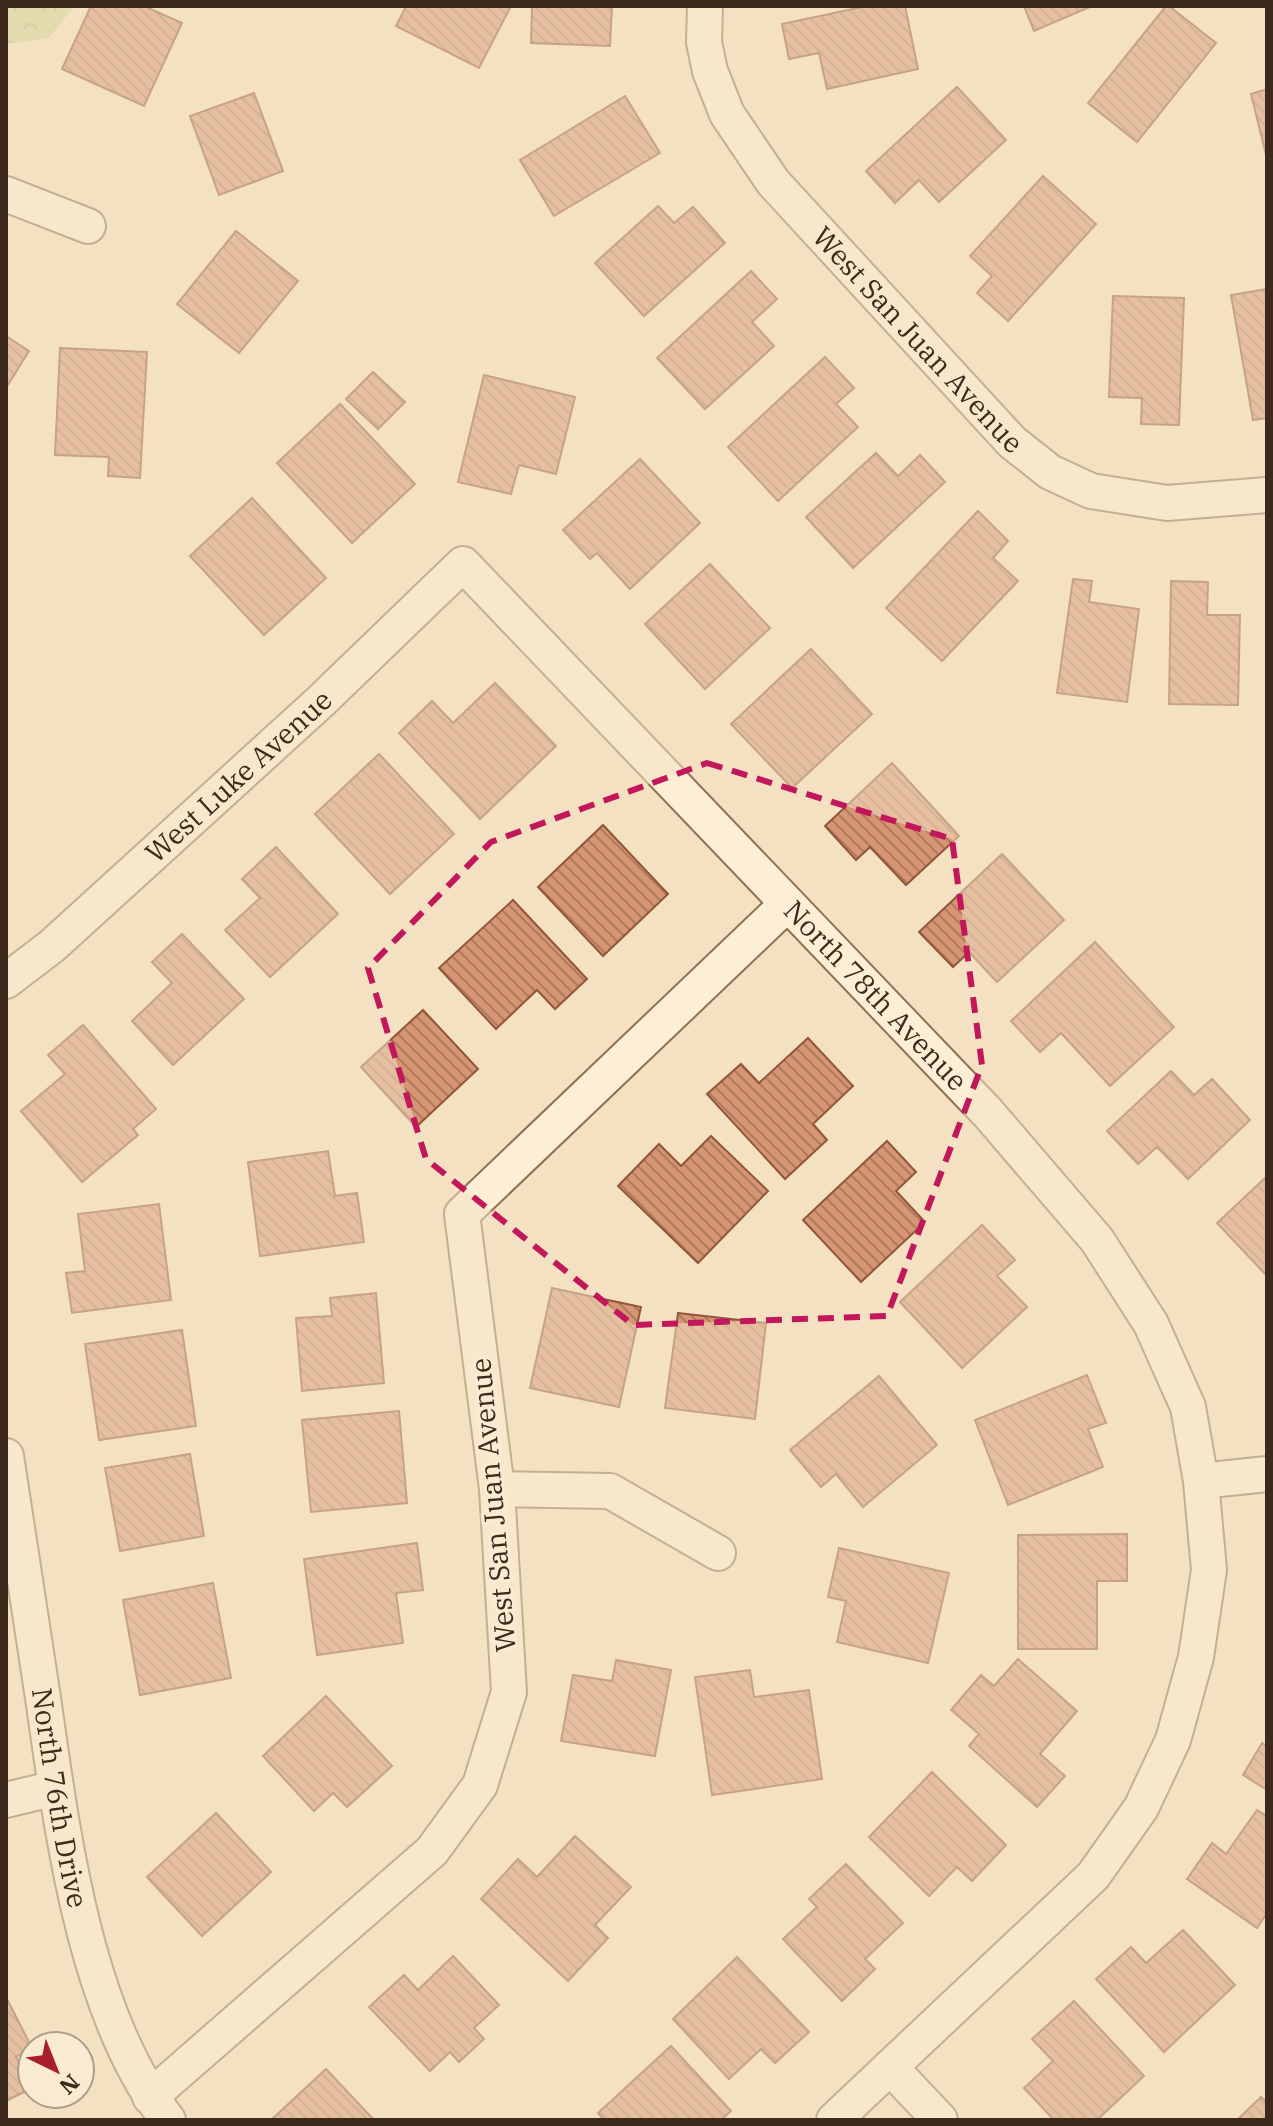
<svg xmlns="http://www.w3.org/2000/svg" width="1273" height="2126" font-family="'IBM Plex Serif',serif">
<defs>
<pattern id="park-crowns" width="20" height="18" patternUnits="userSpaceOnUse" patternTransform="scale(2)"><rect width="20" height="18" fill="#d0d394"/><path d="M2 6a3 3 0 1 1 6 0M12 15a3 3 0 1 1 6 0" fill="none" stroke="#b4b57f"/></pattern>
<pattern id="building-back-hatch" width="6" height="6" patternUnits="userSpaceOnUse" patternTransform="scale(2)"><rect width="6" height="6" fill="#d69573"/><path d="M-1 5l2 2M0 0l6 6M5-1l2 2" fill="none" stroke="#af7a5e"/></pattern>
</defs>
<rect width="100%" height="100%" fill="#f3e1c2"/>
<path fill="url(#park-crowns)" d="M6,6H74L49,38L6,44Z"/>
<g fill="url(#building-back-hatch)" stroke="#925639" stroke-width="2">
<path d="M91,6H144L182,23L144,106L62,69Z"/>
<path d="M406,6H511L479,68L396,26Z"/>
<path d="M532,6H612L610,46L531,43Z"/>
<path d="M867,6H905L918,69L827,89L819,53L789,59L782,24Z"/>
<path d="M1024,6H1092L1034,31Z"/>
<path d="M1166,6H1169L1216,43L1137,142L1088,103Z"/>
<path d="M957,87L1006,140L939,202L919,180L895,203L866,171Z"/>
<path d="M1267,89V159L1251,94Z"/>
<path d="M254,93L283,171L219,195L190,116Z"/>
<path d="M625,96L660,153L554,216L520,160Z"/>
<path d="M1043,176L1096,224L1008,321L977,293L992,276L970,256Z"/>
<path d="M658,206L674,223L693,207L725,243L644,316L595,263Z"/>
<path d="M236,231L298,281L239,353L177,304Z"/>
<path d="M751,271L777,299L752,322L774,346L705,409L657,358Z"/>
<path d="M1267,289V418L1253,420L1231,295Z"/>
<path d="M1113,296L1184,298L1179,425L1141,424L1142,398L1109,397Z"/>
<path d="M6,336L29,351L6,388Z"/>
<path d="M60,348L147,352L140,478L108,476L109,457L55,455Z"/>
<path d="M825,357L854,388L836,404L858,427L778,501L728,447Z"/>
<path d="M373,372L405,402L378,429L346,399Z"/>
<path d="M484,375L575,397L556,474L519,465L511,494L458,482Z"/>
<path d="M340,404L415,484L352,543L277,463Z"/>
<path d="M876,453L898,476L920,455L945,482L853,568L806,517Z"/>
<path d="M640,459L700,523L630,589L597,553L590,559L563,530Z"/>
<path d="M252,498L326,578L264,635L190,556Z"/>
<path d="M978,511L1008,541L993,558L1018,581L942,661L886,608Z"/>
<path d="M710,564L770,628L705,689L645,624Z"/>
<path d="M1073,579L1092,581L1089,602L1139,609L1127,702L1057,693Z"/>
<path d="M1171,581L1208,582L1207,615H1240L1238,705L1169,704Z"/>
<path d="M811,649L872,714L792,788L731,724Z"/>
<path d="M495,683L556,746L480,819L399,733L432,701L453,723Z"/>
<path d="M379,754L454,834L390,894L315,814Z"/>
<path d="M892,763L959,836L906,885L870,847L856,860L825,826Z"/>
<path d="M603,825L668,894L603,956L538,887Z"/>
<path d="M276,847L338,914L270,977L225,930L260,898L242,879Z"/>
<path d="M1002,854L1064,920L997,982L969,952L953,967L919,932Z"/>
<path d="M513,900L587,979L555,1009L537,990L496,1029L439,968Z"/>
<path d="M182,934L244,999L173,1065L132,1021L172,983L152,962Z"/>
<path d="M1095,942L1174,1027L1110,1086L1061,1033L1040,1052L1011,1021Z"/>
<path d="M423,1010L478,1069L416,1127L361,1067Z"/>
<path d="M83,1025L156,1109L133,1129L138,1135L82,1182L21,1111L65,1074L48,1055Z"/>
<path d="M808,1038L853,1086L813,1124L827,1140L785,1179L707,1094L741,1064L759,1083Z"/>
<path d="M1171,1071L1194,1095L1212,1079L1250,1120L1188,1179L1157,1147L1138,1164L1107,1131Z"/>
<path d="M711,1136L768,1191L698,1263L618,1186L659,1144L681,1166Z"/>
<path d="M887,1141L916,1172L896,1191L925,1222L861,1282L803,1220Z"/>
<path d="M328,1151L335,1196L357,1193L364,1242L260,1256L248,1162Z"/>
<path d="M1267,1176V1276L1217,1223Z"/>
<path d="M159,1204L171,1300L72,1313L66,1273L85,1271L78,1214Z"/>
<path d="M982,1225L1015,1260L997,1276L1027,1307L962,1368L900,1302Z"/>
<path d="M552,1288L641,1307L619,1407L530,1388Z"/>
<path d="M376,1293L384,1383L302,1391L296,1318L332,1316L330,1298Z"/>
<path d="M678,1313L766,1323L755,1419L665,1408Z"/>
<path d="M182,1330L196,1426L99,1440L85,1344Z"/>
<path d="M1087,1375L1106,1423L1088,1429L1103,1467L1008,1505L975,1420Z"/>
<path d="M879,1376L937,1445L863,1507L836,1474L821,1487L790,1450Z"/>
<path d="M399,1411L407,1503L311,1512L302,1420Z"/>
<path d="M190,1454L204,1536L120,1551L105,1468Z"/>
<path d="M1127,1534V1581H1097V1649H1018V1535Z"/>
<path d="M417,1543L423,1590L396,1593L403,1643L317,1655L304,1559Z"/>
<path d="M839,1548L949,1573L928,1663L837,1642L846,1601L828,1597Z"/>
<path d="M213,1583L231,1678L140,1695L123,1600Z"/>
<path d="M1018,1659L1077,1711L1040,1754L1065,1776L1037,1807L969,1746L979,1734L951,1710L981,1675L994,1686Z"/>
<path d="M616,1660L671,1670L655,1756L561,1741L573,1675L612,1681Z"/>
<path d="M750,1670L754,1697L809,1690L822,1779L712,1795L695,1677Z"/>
<path d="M326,1696L392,1766L347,1807L333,1793L314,1811L263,1756Z"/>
<path d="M1262,1743L1267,1746V1790L1243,1775Z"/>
<path d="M932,1772L1006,1845L972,1881L957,1867L929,1896L869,1837Z"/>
<path d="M1257,1810L1267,1816V1913L1257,1928L1187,1879L1212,1843L1226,1854Z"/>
<path d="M216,1813L271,1872L202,1936L147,1877Z"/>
<path d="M575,1836L631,1887L595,1925L608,1938L568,1981L481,1899L518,1859L537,1877Z"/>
<path d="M846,1864L903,1923L865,1959L875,1969L842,2001L783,1939L817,1907L809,1899Z"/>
<path d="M1183,1930L1235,1985L1164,2052L1096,1979L1131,1947L1146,1963Z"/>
<path d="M453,1956L499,2005L474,2028L484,2039L459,2062L450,2052L430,2071L369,2007L404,1975L418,1990Z"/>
<path d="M737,1957L809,2032L775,2063L761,2049L729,2079L673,2019Z"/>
<path d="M7,1999L32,2048L16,2057L32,2088L6,2101Z"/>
<path d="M1074,2001L1144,2076L1097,2120H1054L1024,2088L1053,2061L1032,2039Z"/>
<path d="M671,2046L731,2111L721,2120H604L598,2113Z"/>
<path d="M326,2069L374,2120H271Z"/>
<path d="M1261,2097L1267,2103V2120H1237Z"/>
</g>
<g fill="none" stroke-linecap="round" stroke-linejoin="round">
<defs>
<g id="street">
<path id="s1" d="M705,6L704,42L710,71L727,114L773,182L1012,442L1050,472L1091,491L1167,503L1267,495"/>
<path d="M6,194L88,226"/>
<path id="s2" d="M6,981L52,946L320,702L463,564L988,1113L1097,1240L1151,1324L1188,1407L1201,1481L1209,1570L1196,1657L1173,1740L1141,1808L1093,1876L834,2120"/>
<path id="s3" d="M6,1456C18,1537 31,1617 43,1698C62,1830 84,2013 168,2120"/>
<path d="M1201,1481L1267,1474"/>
<path d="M497,1489L610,1491L718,1553"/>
<path d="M6,1800L56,1788"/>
<path d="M890,2067L940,2120"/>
<path d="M150,2097L432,1851L480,1785L509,1692L497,1489L462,1214L786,905"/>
</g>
</defs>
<use href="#street" stroke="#8f7156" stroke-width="38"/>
<use href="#street" stroke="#fdeed6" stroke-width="34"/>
</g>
<path d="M0 0H1273V2126H0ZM707,763L952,839L982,1065L887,1316L633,1325L426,1159L368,968L491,842Z" fill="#f3e1c2" fill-opacity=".55" fill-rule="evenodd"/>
<path fill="none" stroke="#c2185b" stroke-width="6" stroke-dasharray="16 10" stroke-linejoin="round" d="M707,763L952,839L982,1065L887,1316L633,1325L426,1159L368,968L491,842Z"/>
<g text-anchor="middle" stroke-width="7" stroke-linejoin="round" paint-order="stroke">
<g font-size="28" fill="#3d2a1c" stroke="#f9ebd2">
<text dy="10" stroke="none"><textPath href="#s1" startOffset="408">West San Juan Avenue</textPath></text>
<text dy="10" stroke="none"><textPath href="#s2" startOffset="310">West Luke Avenue</textPath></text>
<text dy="10" stroke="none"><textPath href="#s2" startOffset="1216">North 78th Avenue</textPath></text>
<text transform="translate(493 1505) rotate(-95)" y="10">West San Juan Avenue</text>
<text dy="10" stroke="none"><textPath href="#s3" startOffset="346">North 76th Drive</textPath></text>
</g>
</g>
<rect width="1273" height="2126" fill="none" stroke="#3d2a1c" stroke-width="16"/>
<g transform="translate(56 2070) rotate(137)"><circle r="38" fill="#f9ebd2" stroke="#ae9e89" stroke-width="2"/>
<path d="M0-6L14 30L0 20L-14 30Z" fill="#a61f2a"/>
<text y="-12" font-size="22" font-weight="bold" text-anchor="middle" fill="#3d2a1c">N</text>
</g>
</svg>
